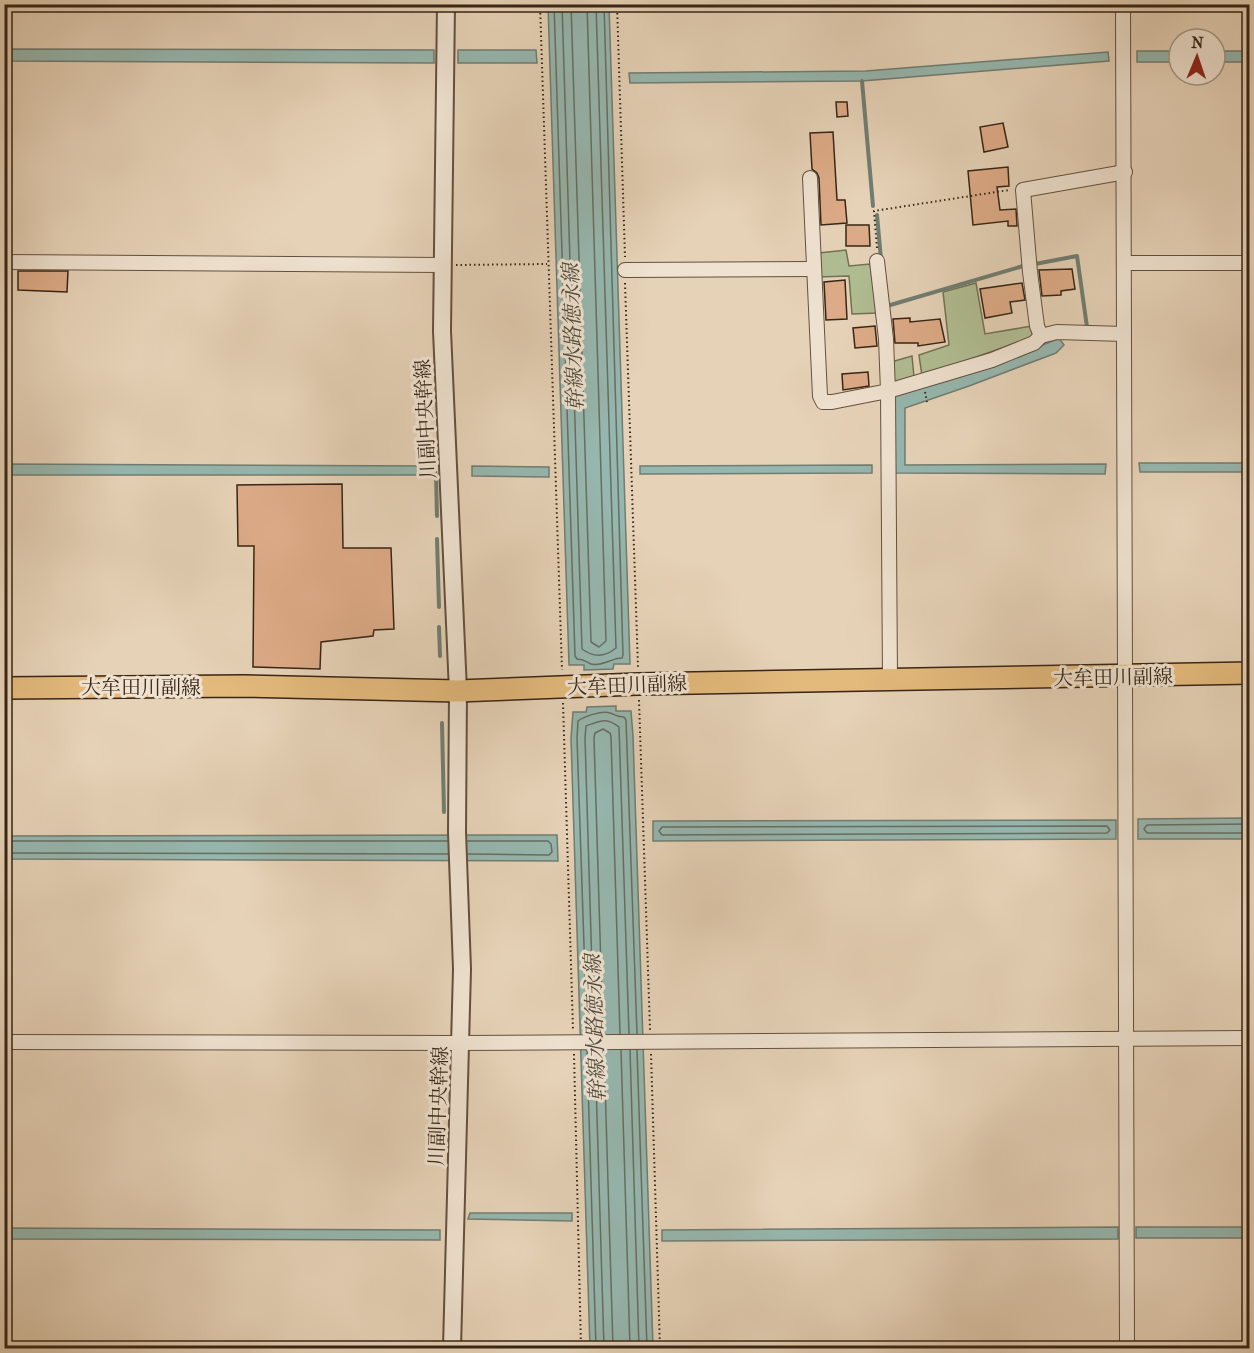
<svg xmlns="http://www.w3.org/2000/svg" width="1254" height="1353" font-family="'IM FELL French Canon','Noto Serif JP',serif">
<rect width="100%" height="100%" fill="#e6d2b7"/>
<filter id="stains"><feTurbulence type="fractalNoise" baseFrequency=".00333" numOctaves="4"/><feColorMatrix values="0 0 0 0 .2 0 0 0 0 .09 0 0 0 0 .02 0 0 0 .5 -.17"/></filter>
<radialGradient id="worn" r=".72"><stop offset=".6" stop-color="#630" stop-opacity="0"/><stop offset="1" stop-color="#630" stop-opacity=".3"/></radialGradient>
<g fill="#b0bd92" stroke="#747154" stroke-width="1.5">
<path d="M846,250L849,266L870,264L878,313L852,314L849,276L817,277L819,253Z"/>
<path d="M976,283L985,334L1032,326L1033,337L922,376L919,355L949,345L943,292Z"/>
<path d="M912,356L914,377L893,384L891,362Z"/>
</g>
<g fill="#96b7af" stroke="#707d72" stroke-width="1.5">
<path d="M548,5H609L630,664H614L613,669L584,670V665H569Z"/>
<path d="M5,49L434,50V63L5,61Z"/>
<path d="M458,50H536L537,63H458Z"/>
<rect x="1137" y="51" width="42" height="11"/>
<rect x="1215" y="51" width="34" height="11"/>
<path d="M1108,52L1109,61L862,81L630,83L629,73L866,71Z"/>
<path d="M1059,338L1064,345L1056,353L969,386L905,408V465L1106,464L1105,474L894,473L895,396L996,365Z"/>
<path d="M1139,463H1249V472H1140Z"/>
<path d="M5,464L435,466L437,475H5Z"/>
<path d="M872,465V473L640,474V466Z"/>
<path d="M472,466L549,467V477L472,476Z"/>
<path d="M616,706V711H631L633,736L653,1348H590L571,738L573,712H586L587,707Z"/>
<path d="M1249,818V839H1138V819Z"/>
<path d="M1116,820V839L653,841V821Z"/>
<path d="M557,835L558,861L5,859V836Z"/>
<path d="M470,1213H572V1221L468,1219Z"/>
<path d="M1118,1227V1239L662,1241V1230Z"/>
<rect x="1136" y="1227" width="113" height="11"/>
<path d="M5,1228L440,1230V1240L5,1239Z"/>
</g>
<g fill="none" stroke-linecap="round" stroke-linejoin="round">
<g stroke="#666e62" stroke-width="1.5">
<path d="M554,4L575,656L577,659C584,659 586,662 591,664C603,667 611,658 622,658L623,655L604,4"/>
<path d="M562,4L582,649C594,658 605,657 616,648L596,4"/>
<path d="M571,4L591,642L599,647L606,641L587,4"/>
<path d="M1250,824L1147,825L1144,829L1147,833H1250"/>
<path d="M1107,826L1110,830L1107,833L662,835L659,831L662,827Z"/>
<path d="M4,841H448"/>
<path d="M467,841H548L551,844L552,852L549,855L468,854"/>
<path d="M4,853L448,854"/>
<path d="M587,1034L577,738L578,721C583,717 602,710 610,713C616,715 617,717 624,717L626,720L637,1034"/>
<path d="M594,1034L585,738L586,726C601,721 606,717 619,727L629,1034"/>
<path d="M603,1034L594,738L595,733L603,729L610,733L611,737L620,1034"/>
<path d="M587,1050L596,1348"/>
<path d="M595,1050L604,1348"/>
<path d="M604,1050L613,1348"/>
<path d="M621,1050L630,1348"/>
<path d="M630,1050L639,1348"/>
<path d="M637,1050L647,1348"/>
</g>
<g stroke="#707d72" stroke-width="4">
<path d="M862,81L873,206"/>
<path d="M877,215L881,259"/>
<path d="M1035,264L1077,256L1087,327"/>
<path d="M887,306L1023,266"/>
<path d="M436,475L437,516"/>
<path d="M437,539L439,607"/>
<path d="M439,627L440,656"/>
<path d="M442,723L444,812"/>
</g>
</g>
<g fill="#ddab87" stroke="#372516" stroke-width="1.5">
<path d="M836,102H847L848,116L837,117Z"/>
<path d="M1003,123L1008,147L984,152L980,127Z"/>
<path d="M833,132L837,200H845L847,223L821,225L819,178L817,173L812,169L810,133Z"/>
<path d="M1008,167L1009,186L997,187L1000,210L1016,209L1017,226H1008V221L973,225L968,171Z"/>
<path d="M846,225H869L870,246H846Z"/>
<path d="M1072,269L1075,289L1061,291V295L1042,296L1039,270Z"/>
<path d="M18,271H68L67,292L18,290Z"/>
<path d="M845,280L847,319L826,320L824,282Z"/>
<path d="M1022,283L1025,300L1010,302L1012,313L985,318L980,289Z"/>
<path d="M910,318V322L940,319L945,342L918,346V343H895L893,319Z"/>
<path d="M875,326L877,346L855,348L853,328Z"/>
<path d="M868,372L869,386L843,390L842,374Z"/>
<path d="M342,484L343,548H391L394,629L374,630L373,636L321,642L320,669L253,667L254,546H238L237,485Z"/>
</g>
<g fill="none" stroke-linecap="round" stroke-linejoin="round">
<defs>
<g id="minor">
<path d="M1123,4L1127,1348"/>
<path d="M810,178L820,396L823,402H832L888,391L886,339L877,261"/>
<path d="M4,262L442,265"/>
<path d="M1124,263H1250"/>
<path d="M625,270L813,269"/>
<path d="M1041,336L1037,326L1030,272L1023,190L1125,172"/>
<path d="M890,680L888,391L992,360L1034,343L1041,336L1057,332L1124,334"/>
<path d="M4,1042L460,1043L1250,1038"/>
</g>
<path id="tertiary" d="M446,4L442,331L458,691L457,832L462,969L452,1348"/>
<path id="primary" d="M4,688L244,686L458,691L638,684L1250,673"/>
</defs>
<use href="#minor" stroke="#63503e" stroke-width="16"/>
<use href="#tertiary" stroke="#63503e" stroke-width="20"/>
<use href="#primary" stroke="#372516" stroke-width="24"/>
<g stroke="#372516" stroke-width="2" stroke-dasharray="1.5 3" stroke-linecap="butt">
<path d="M540,4L562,670"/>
<path d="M617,4L625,257"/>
<path d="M877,248L874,211L1009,190"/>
<path d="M456,265L547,264"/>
<path d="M625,283L638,667"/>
<path d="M925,392L927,402"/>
<path d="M639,700L650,1030"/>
<path d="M563,703L573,1030"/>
<path d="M574,1054L581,1348"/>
<path d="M651,1054L660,1348"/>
</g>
<use href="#minor" stroke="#efe2d0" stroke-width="14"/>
<use href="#tertiary" stroke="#efe2d0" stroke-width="16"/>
<use href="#primary" stroke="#e3b97c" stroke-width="21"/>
</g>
<g text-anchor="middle" stroke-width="6" stroke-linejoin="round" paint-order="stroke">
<g font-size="20" fill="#372516" stroke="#efe2d0">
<text transform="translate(425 419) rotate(-93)" y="7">川副中央幹線</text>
<text transform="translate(1113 677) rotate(-1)" y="7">大牟田川副線</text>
<text transform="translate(627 685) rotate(-2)" y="7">大牟田川副線</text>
<text x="141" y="694">大牟田川副線</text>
<text transform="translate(438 1106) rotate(-88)" y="7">川副中央幹線</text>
</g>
<g font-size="21" font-style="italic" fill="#4f4a3c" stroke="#efe2d0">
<text transform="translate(573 337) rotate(-92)" y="7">幹線水路徳永線</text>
<text transform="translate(595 1028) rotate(-92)" y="7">幹線水路徳永線</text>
</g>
</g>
<rect width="1254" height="1353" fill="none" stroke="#e6d2b7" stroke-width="24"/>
<rect x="6" y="6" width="1242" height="1341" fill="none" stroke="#372516" stroke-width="3"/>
<rect x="12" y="12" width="1230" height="1329" fill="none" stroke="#372516" stroke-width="1.5"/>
<g transform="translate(1197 57) rotate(2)"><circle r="28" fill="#efe2d0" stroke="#a59686" stroke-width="1.5"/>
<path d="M0-4.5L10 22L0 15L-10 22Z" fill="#8f2418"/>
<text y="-9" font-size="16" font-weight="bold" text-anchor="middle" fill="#372516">N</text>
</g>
<rect width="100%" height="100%" filter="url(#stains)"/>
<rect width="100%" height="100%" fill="url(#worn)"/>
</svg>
